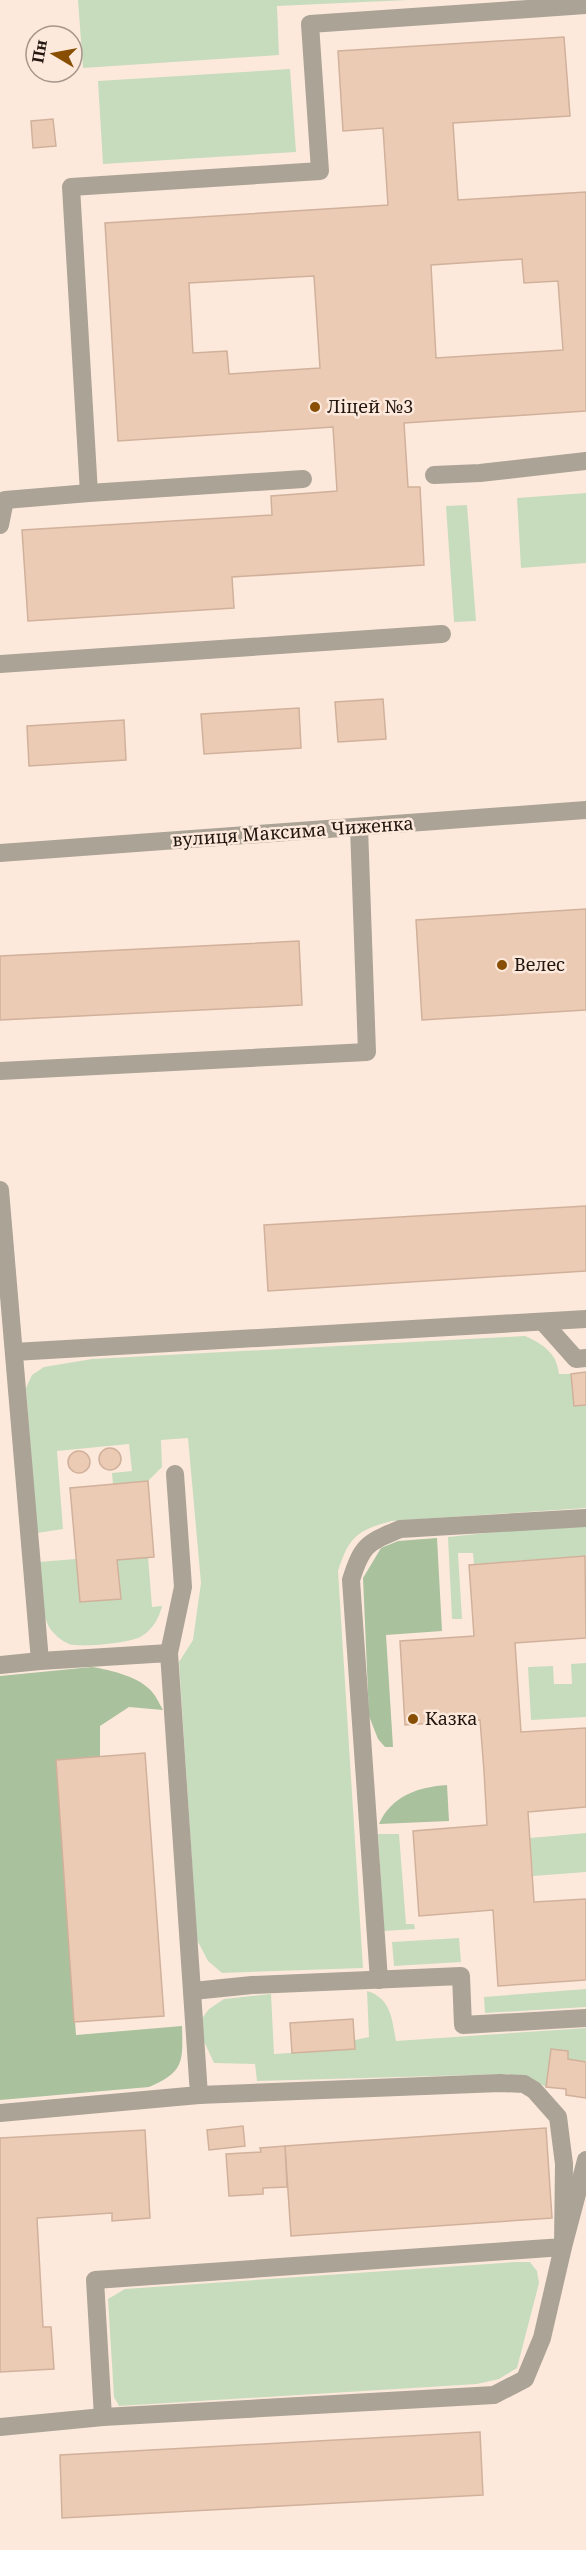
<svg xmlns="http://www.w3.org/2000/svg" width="586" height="2550" font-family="'Noto Serif',serif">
<rect width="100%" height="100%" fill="#fde9dc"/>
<g fill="#c7dcbd">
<path d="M78,0H408L277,6L279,55L83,68Z"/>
<path d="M290,69L296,152L103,164L98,81Z"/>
<path d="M586,493V563L521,568L517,498Z"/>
<path d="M467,505L476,621L454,622L446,506Z"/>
<path d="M525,1336C543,1344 557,1353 559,1374H571L574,1406L586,1405V1508L392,1521C357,1530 349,1537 338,1571L363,1968L222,1973L208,1961L197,1940L179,1662L193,1640L201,1583L188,1438L161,1440L162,1467L148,1481L113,1484L112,1473L132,1471L129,1444L57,1451L63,1529L37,1533L26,1388L32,1375L44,1367L92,1359Z"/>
<path d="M573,1524L586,1527V1556L474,1564L473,1553H458L462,1619H452L448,1537Z"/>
<path d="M148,1557L152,1607L162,1606C159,1618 153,1629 142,1636C132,1643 80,1648 69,1644C62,1641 56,1636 51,1630C39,1612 41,1582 38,1562L76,1559L80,1602L120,1599L117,1560Z"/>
<path d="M586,1663V1717L531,1720L528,1667L553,1666L554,1684H572L571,1664Z"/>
<path d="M586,1833V1872L533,1876L530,1838Z"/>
<path d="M378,1834H399L406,1924H414L415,1929L384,1931Z"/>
<path d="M459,1938L461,1962L394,1966L392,1942Z"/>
<path d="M586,1989V2007L485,2013L484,1997Z"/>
<path d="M367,1991C391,1998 392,2019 396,2041L586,2028V2062L568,2059V2051L551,2049L546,2087L531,2078L508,2074L257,2081L255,2064L214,2063L201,2035L203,2017L209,2009L224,1999L271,1994L274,2054L355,2049V2040L369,2037Z"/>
<path d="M516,2262H530L537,2271L539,2283L517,2368L499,2379L477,2384L119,2406L114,2397L108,2299L125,2289Z"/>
</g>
<g fill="#a9c19d">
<path d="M437,1538L442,1631L386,1635L393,1747H385L378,1739L369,1716L363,1578L381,1548L398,1541Z"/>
<path d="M92,1667C111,1670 141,1677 153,1693C157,1698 160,1705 163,1710L129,1707L100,1726V1757L56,1760L76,2035L182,2026C183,2062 184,2072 149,2087L0,2100V1676Z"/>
<path d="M447,1785L449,1821L379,1824C391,1796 418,1787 447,1785Z"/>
</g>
<g fill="#eccbb5" stroke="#d1b19b" stroke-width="1.5" fill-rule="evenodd">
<path d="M564,37L570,116L453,123L458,200L586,192V411L404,423L408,487H420L424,565L232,577L234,608L28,621L22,530L272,515L271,496L337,491L333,427L118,441L105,223L388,205L383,128L343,131L338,51ZM522,259L524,283L558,281L563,350L436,358L431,265ZM314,276L320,368L229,374L227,351L193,353L189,283Z"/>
<path d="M53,119L56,146L33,148L31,121Z"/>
<path d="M383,699L386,739L338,742L335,702Z"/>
<path d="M299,708L301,748L204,754L201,714Z"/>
<path d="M124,720L126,760L29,766L27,726Z"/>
<path d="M586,909V1010L422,1020L416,920Z"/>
<path d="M299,941L302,1005L0,1020V956Z"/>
<path d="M586,1206V1271L268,1291L264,1225Z"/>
<path d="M586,1372V1405L574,1406L571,1374Z"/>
<circle cx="110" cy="1459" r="11"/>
<circle cx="79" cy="1462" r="11"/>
<path d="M148,1481L154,1557L117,1560L121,1599L80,1602L70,1488Z"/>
<path d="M585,1556L586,1638L515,1643L521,1732L586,1728V1807L528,1812L534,1902L586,1899V1980L498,1986L493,1910L419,1916L413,1831L487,1825L484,1771L480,1720L405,1725L400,1641L474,1636L469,1565Z"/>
<path d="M145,1753L164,2016L74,2022L56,1760Z"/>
<path d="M353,2019L355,2049L292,2053L290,2023Z"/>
<path d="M551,2049L568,2051V2059L586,2062V2098L566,2095V2089L546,2087Z"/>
<path d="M243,2126L245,2146L209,2150L207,2130Z"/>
<path d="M546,2128L552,2218L291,2236L285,2146Z"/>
<path d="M145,2130L150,2218L112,2221V2213L37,2218L43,2327H51L54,2369L0,2372V2138Z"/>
<path d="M285,2146L287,2187L263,2188V2194L229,2196L226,2154L261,2152L260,2148Z"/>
<path d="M480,2432L483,2495L62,2518L60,2455Z"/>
</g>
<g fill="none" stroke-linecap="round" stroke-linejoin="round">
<g stroke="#aba396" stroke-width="18">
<path d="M434,475L480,473L586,461"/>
<path d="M89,493L303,479"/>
<path d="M0,525L5,500L89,493L71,187L320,171L310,24L586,5"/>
<path d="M0,664L442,634"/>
<path d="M0,853L586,810"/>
<path d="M0,1071L367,1052L359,827"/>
<path d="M0,1190L40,1661L0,1665"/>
<path d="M543,1322L576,1359L586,1358"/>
<path d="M14,1352L586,1319"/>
<path d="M169,1653L183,1587L175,1474"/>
<path d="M379,1980L351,1580C362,1545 367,1543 400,1529L586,1518"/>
<path d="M193,1991L252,1985L461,1976L463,2025L586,2018"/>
<path d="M0,2113L199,2095L169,1653L40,1661"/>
<path d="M103,2417L95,2280L563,2247L564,2164L558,2117L534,2090L524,2084L500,2083L199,2095"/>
<path d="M0,2427L103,2417L494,2395L525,2379L542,2338L563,2247L586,2160"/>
</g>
</g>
<g fill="#884e03" stroke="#fde9dc" stroke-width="2">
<circle cx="315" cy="407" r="6"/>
<circle cx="502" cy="965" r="6"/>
<circle cx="413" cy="1719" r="6"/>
</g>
<g text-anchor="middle" stroke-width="5" stroke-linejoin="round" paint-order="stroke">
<g font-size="18" fill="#22160f" stroke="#fde9dc" text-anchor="start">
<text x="327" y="413">Ліцей №3</text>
<text x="514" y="971">Велес</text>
<text x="425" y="1725">Казка</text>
</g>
<g font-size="18" fill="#22160f" stroke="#fde9dc">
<text transform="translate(293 832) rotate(-4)" y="6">вулиця Максима Чиженка</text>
</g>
</g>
<g transform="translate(54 54) rotate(280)"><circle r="28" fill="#fde9dc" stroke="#a5958a" stroke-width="1.5"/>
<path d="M0-4.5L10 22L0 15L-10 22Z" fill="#884e03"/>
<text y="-9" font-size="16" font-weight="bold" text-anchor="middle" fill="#22160f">Пн</text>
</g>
</svg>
